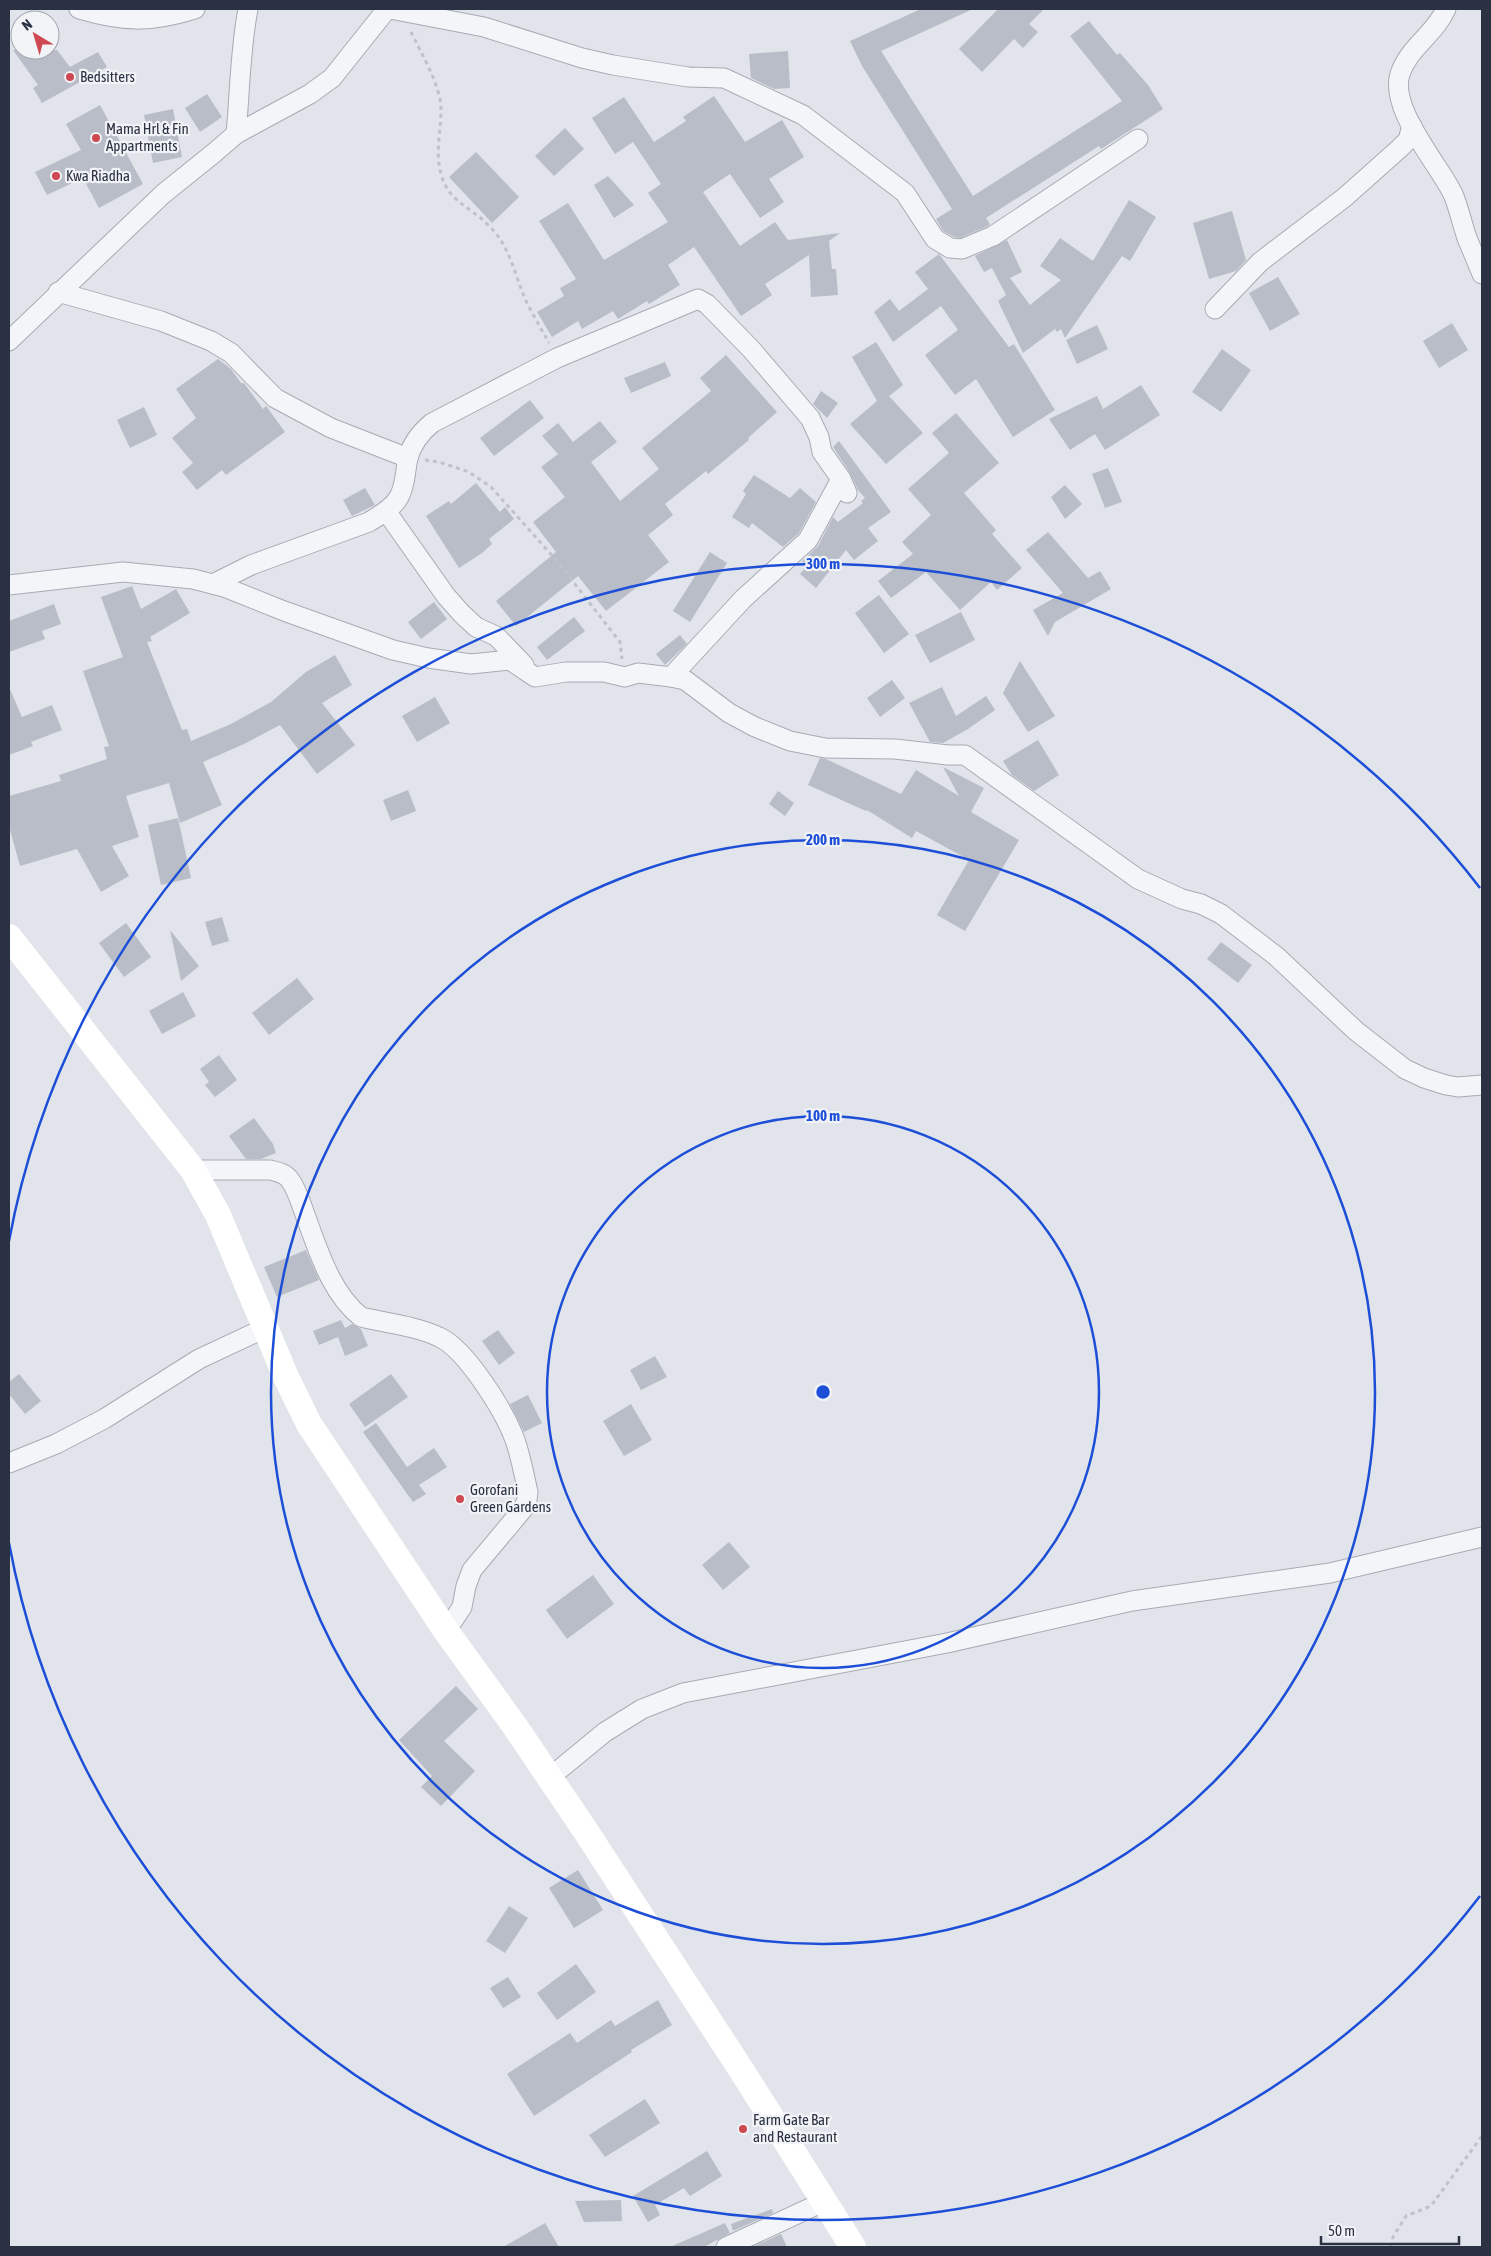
<svg xmlns="http://www.w3.org/2000/svg" width="1491" height="2256" font-family="'Asap Condensed',sans-serif">
<rect width="100%" height="100%" fill="#e1e4ea"/>
<g fill="#b9bdc7">
<path d="M921,9H973L881,51L973,196L1122,101L1070,36L1089,21L1117,55L1120,53L1148,85L1163,109L1101,149L1099,146L986,218L990,224L988,226L960,238L954,237L943,231L936,219L952,209L862,66L850,41Z"/>
<path d="M998,9H1044L1029,24L1038,32L1023,48L1014,39L982,72L959,49Z"/>
<path d="M13,50H57L70,67L98,52L107,67L42,103L33,88L38,85Z"/>
<path d="M788,51L790,88L774,89L751,78L749,54Z"/>
<path d="M207,94L222,117L200,132L185,108Z"/>
<path d="M714,96L745,142L782,120L804,157L769,179L784,202L760,218L730,174L703,192L740,246L775,222L788,240L840,233L829,241L832,269H836L838,295L811,297L809,255L765,284L772,295L741,316L694,247L668,265L680,285L649,304L647,301L618,319L613,311L582,329L578,321L552,337L537,312L564,296L560,288L576,279L539,221L568,203L604,260L668,222L648,193L661,184L633,142L615,154L592,118L624,97L654,142L686,121L683,117Z"/>
<path d="M100,105L143,184L99,208L83,178L47,195L35,172L81,150L66,124Z"/>
<path d="M173,109L182,157L153,163L144,115Z"/>
<path d="M565,128L584,149L554,176L535,156Z"/>
<path d="M476,152L519,197L492,223L449,177Z"/>
<path d="M608,176L634,205L614,218L594,185Z"/>
<path d="M1129,200L1156,217L1130,261L1122,256L1065,338L1061,329L1057,332L1055,329L1023,353L998,301L1006,295L992,268L984,272L975,256L1007,240L1022,272L1010,278L1030,305L1061,280L1040,266L1060,238L1093,261Z"/>
<path d="M1232,211L1246,260L1236,271L1209,279L1193,223Z"/>
<path d="M939,254L1009,347L1014,344L1055,410L1013,437L976,379L955,395L925,355L958,330L941,306L893,342L874,312L890,299L899,311L928,289L915,272Z"/>
<path d="M1278,277L1300,314L1270,331L1249,293Z"/>
<path d="M1452,323L1468,350L1439,368L1423,341Z"/>
<path d="M1097,325L1108,349L1077,364L1066,340Z"/>
<path d="M876,342L903,385L889,396L923,433L886,464L850,424L877,401L852,357Z"/>
<path d="M1222,349L1251,370L1221,412L1192,392Z"/>
<path d="M726,355L777,412L748,438L749,440L708,474L706,471L665,504L673,515L648,535L669,562L606,611L578,576L516,626L496,601L556,552L533,522L565,497L541,467L558,454L542,436L558,423L573,442L600,421L617,442L591,462L620,501L659,469L642,448L711,391L700,378Z"/>
<path d="M218,359L231,369L241,383H244L263,409L266,406L285,432L226,475L222,470L197,490L182,472L193,463L172,438L196,418L176,389Z"/>
<path d="M665,362L671,376L631,393L624,378Z"/>
<path d="M1141,385L1160,415L1105,450L1095,434L1070,450L1049,419L1097,396L1103,409Z"/>
<path d="M821,391L838,403L827,418L813,404Z"/>
<path d="M530,400L544,418L494,456L480,438Z"/>
<path d="M144,407L157,435L130,448L117,420Z"/>
<path d="M956,413L999,463L964,493L996,530L992,534L1022,568L997,590L991,582L960,610L926,572L891,598L878,581L913,554L902,542L931,515L908,489L949,453L932,433Z"/>
<path d="M839,441L891,512L868,528L878,541L854,560L846,550L816,588L800,574L808,565L802,561L818,546L833,517L838,522L863,503L861,501L865,498L858,490L850,473L833,447Z"/>
<path d="M1108,468L1122,502L1105,508L1092,474Z"/>
<path d="M754,475L790,498L800,488L816,502L799,533L783,547L752,523L749,528L732,517L746,494L743,491Z"/>
<path d="M476,483L500,512L505,507L514,519L489,539L492,544L482,553L459,568L426,516L449,501L451,504Z"/>
<path d="M1065,485L1082,504L1065,519L1051,497Z"/>
<path d="M365,488L375,505L352,516L343,500Z"/>
<path d="M1048,532L1088,578L1100,571L1111,589L1055,622L1048,636L1033,610L1063,593L1026,550Z"/>
<path d="M710,552L727,563L690,622L673,611Z"/>
<path d="M132,586L141,609L176,589L190,613L150,637L152,641L147,642L182,730L187,729L191,741L231,724L271,702L306,672L335,655L352,685L322,703L355,745L317,774L280,725L244,744L203,762L222,805L180,823L169,783L126,796L139,837L112,846L129,876L101,892L77,849L20,866L9,826V796L61,781L59,775L107,759L104,747L109,746L83,671L123,657L101,597Z"/>
<path d="M879,595L909,634L884,653L855,613Z"/>
<path d="M434,602L447,619L421,639L408,622Z"/>
<path d="M54,604L61,624L42,631L45,639L9,652V621Z"/>
<path d="M961,612L975,640L930,663L915,635Z"/>
<path d="M574,617L585,631L547,660L537,647Z"/>
<path d="M680,635L687,644L665,665L656,654Z"/>
<path d="M1020,661L1055,716L1028,732L1003,693Z"/>
<path d="M892,680L905,698L880,717L867,698Z"/>
<path d="M9,687L22,717L52,705L62,730L31,742L33,746L9,755Z"/>
<path d="M942,687L956,716L986,696L995,710L968,729L943,743L930,742L909,703Z"/>
<path d="M435,697L450,723L417,742L402,716Z"/>
<path d="M1038,740L1059,775L1034,791L1012,775L1003,761Z"/>
<path d="M820,758L826,759L901,794L916,770L959,796L943,767L984,788L971,812L1019,840L965,931L937,915L969,860L916,831L912,838L867,810L866,811L808,785Z"/>
<path d="M408,790L416,811L391,821L383,800Z"/>
<path d="M778,791L794,803L785,816L769,804Z"/>
<path d="M178,818L191,878L161,885L148,825Z"/>
<path d="M222,917L229,941L212,946L205,922Z"/>
<path d="M126,923L151,957L124,977L99,943Z"/>
<path d="M170,930L199,966L181,981Z"/>
<path d="M1221,942L1252,965L1238,983L1207,959Z"/>
<path d="M297,978L314,999L269,1035L252,1013Z"/>
<path d="M183,992L196,1016L162,1034L149,1011Z"/>
<path d="M219,1055L237,1080L215,1097L205,1085L209,1082L200,1069Z"/>
<path d="M254,1118L273,1144L276,1153L261,1159H246L229,1136Z"/>
<path d="M306,1250L319,1280L277,1297L264,1267Z"/>
<path d="M341,1320L345,1328L352,1324L361,1329L368,1346L345,1356L338,1337L319,1345L313,1331Z"/>
<path d="M498,1330L515,1353L499,1365L482,1341Z"/>
<path d="M655,1356L667,1377L641,1390L630,1370Z"/>
<path d="M19,1374L41,1401L25,1414L9,1394V1382Z"/>
<path d="M391,1374L408,1397L365,1427L349,1404Z"/>
<path d="M528,1395L542,1423L524,1432L510,1404Z"/>
<path d="M631,1404L652,1440L624,1456L603,1421Z"/>
<path d="M376,1423L407,1467L434,1448L447,1467L419,1485L426,1494L413,1502L363,1432Z"/>
<path d="M729,1542L750,1567L723,1590L702,1565Z"/>
<path d="M593,1575L614,1604L567,1639L546,1610Z"/>
<path d="M456,1686L478,1709L444,1741L475,1771L441,1806L421,1787L432,1776L399,1740Z"/>
<path d="M578,1870L603,1910L574,1928L549,1888Z"/>
<path d="M509,1906L528,1918L505,1953L486,1941Z"/>
<path d="M576,1964L596,1992L557,2020L537,1993Z"/>
<path d="M508,1977L521,1997L503,2008L490,1988Z"/>
<path d="M658,2000L672,2025L631,2050L632,2052L534,2116L507,2074L570,2033L577,2043L611,2020L615,2026Z"/>
<path d="M645,2099L660,2123L605,2157L589,2135Z"/>
<path d="M707,2151L722,2176L690,2196L684,2188L655,2205L660,2215L648,2222L633,2196Z"/>
<path d="M621,2200L622,2221L584,2222L575,2201Z"/>
<path d="M772,2209L773,2213L733,2231L731,2224Z"/>
<path d="M545,2223L559,2247H503Z"/>
<path d="M725,2223L730,2233L704,2247H670Z"/>
<path d="M781,2234L787,2247H752Z"/>
</g>
<g fill="none" stroke-linecap="round" stroke-linejoin="round">
<defs>
<g id="street">
<path d="M79,9C123,22 150,23 195,9"/>
<path d="M390,9L484,27L582,58L613,65L688,77L724,78L803,115L905,193L935,239L950,248L962,249L993,236L1138,139"/>
<path d="M1446,9C1435,34 1409,47 1400,74C1389,109 1438,163 1453,194C1459,208 1462,224 1467,238C1472,250 1477,262 1482,274"/>
<path d="M236,134C240,92 240,50 248,9"/>
<path d="M58,292L161,321L211,341L231,353L275,398L331,428L408,458"/>
<path d="M1215,309L1260,262L1345,197L1400,148L1408,140L1412,126"/>
<path d="M9,341L163,194L214,153L236,134L310,94L332,78L387,9"/>
<path d="M386,511L446,596L462,614L476,627L496,636L524,665"/>
<path d="M213,584L251,565L369,522C380,515 393,508 399,497C406,484 405,471 408,458C412,443 421,432 432,423L557,358L698,299L707,304L751,349L810,418L819,437L822,452L841,479L847,493"/>
<path d="M9,585L123,572L193,579L224,587L284,611L393,650L428,658L471,664L510,660L535,677L566,672H604L625,677L638,673L671,677L685,680L729,713L755,727L790,741L825,748L895,749L948,755H965L1138,879L1182,899L1201,904L1221,914L1276,956L1356,1031L1405,1069L1424,1078L1446,1085L1458,1087L1482,1085"/>
<path d="M671,677L743,599L808,540L841,479"/>
<path d="M193,1170H270C278,1172 285,1173 290,1180C298,1191 302,1207 307,1220C319,1253 332,1294 361,1317C386,1323 416,1326 439,1337C466,1349 505,1412 515,1440C521,1457 524,1475 528,1492L527,1500L523,1509L472,1570L466,1586L462,1607L446,1631"/>
<path d="M9,1463L56,1444L104,1419L199,1359L265,1328"/>
<path d="M549,1778L605,1732L642,1709L683,1693L947,1643L1132,1601L1330,1573L1482,1537"/>
<path d="M726,2247L823,2202"/>
</g>
</defs>
<use href="#street" stroke="#a6abb4" stroke-width="21"/>
<g stroke="#bfc2c9" stroke-width="3" stroke-dasharray="4 4" stroke-linecap="butt">
<path d="M411,32C421,53 441,86 441,109C441,131 435,152 441,174C448,201 469,206 486,223C511,245 514,275 527,303C534,317 542,330 549,343"/>
<path d="M425,460L439,462L469,472L491,487L557,561L620,642L622,659"/>
<path d="M1391,2247L1393,2237L1406,2216L1431,2206L1482,2136"/>
</g>
<use href="#street" stroke="#f4f5f8" stroke-width="19"/>
<path stroke="#fff" stroke-width="26" d="M9,937L193,1170L218,1215L286,1377L309,1424L446,1631L514,1725L585,1830L740,2068L853,2247"/>
</g>
<g fill="none" stroke="#1d4ed8" stroke-width="2.5">
<circle cx="823" cy="1392" r="276"/>
<circle cx="823" cy="1392" r="552"/>
<path d="M1480 1896A828 828 0 0 1 9 1543M9 1241A828 828 0 0 1 1480 888"/>
</g>
<g fill="#ce4852" stroke="#f1f3f7" stroke-width="2">
<circle cx="70" cy="77" r="5"/>
<circle cx="96" cy="138" r="5"/>
<circle cx="56" cy="176" r="5"/>
<circle cx="460" cy="1499" r="5"/>
<circle cx="743" cy="2129" r="5"/>
</g>
<g text-anchor="middle" stroke-width="4.5" stroke-linejoin="round" paint-order="stroke">
<g font-size="15" fill="#2a3142" stroke="#f1f3f7" text-anchor="start">
<text x="80" y="82">Bedsitters</text>
<text x="106" y="134">Mama Hrl &amp; Fin<tspan x="106" dy="17">Appartments</tspan></text>
<text x="66" y="181">Kwa Riadha</text>
<text x="470" y="1495">Gorofani<tspan x="470" dy="17">Green Gardens</tspan></text>
<text x="753" y="2125">Farm Gate Bar<tspan x="753" dy="17">and Restaurant</tspan></text>
</g>
</g>
<circle cx="823" cy="1392" r="8" fill="#1d4ed8" stroke="#f1f3f7" stroke-width="2.5"/>
<g font-size="15" text-anchor="middle" font-weight="bold" fill="#1d4ed8" stroke="#f1f3f7" stroke-width="4.5" stroke-linejoin="round" paint-order="stroke">
<text x="823" y="569">300 m</text>
<text x="823" y="845">200 m</text>
<text x="823" y="1121">100 m</text>
</g>
<rect width="1491" height="2256" fill="none" stroke="#2a3142" stroke-width="20"/>
<g transform="translate(35 35) rotate(322)"><circle r="24" fill="#f1f3f7" stroke="#a1a5af"/>
<path d="M0-4L9 19L0 12L-9 19Z" fill="#ce4852"/>
<text y="-8" font-size="14" font-weight="bold" text-anchor="middle" fill="#2a3142">N</text>
</g>
<path d="M1321 2236v8h138v-8" fill="none" stroke="#2a3142" stroke-width="2.5"/>
<text x="1328" y="2236" font-size="15" fill="#2a3142" stroke="#f1f3f7" stroke-width="4" paint-order="stroke">50 m</text>
</svg>
